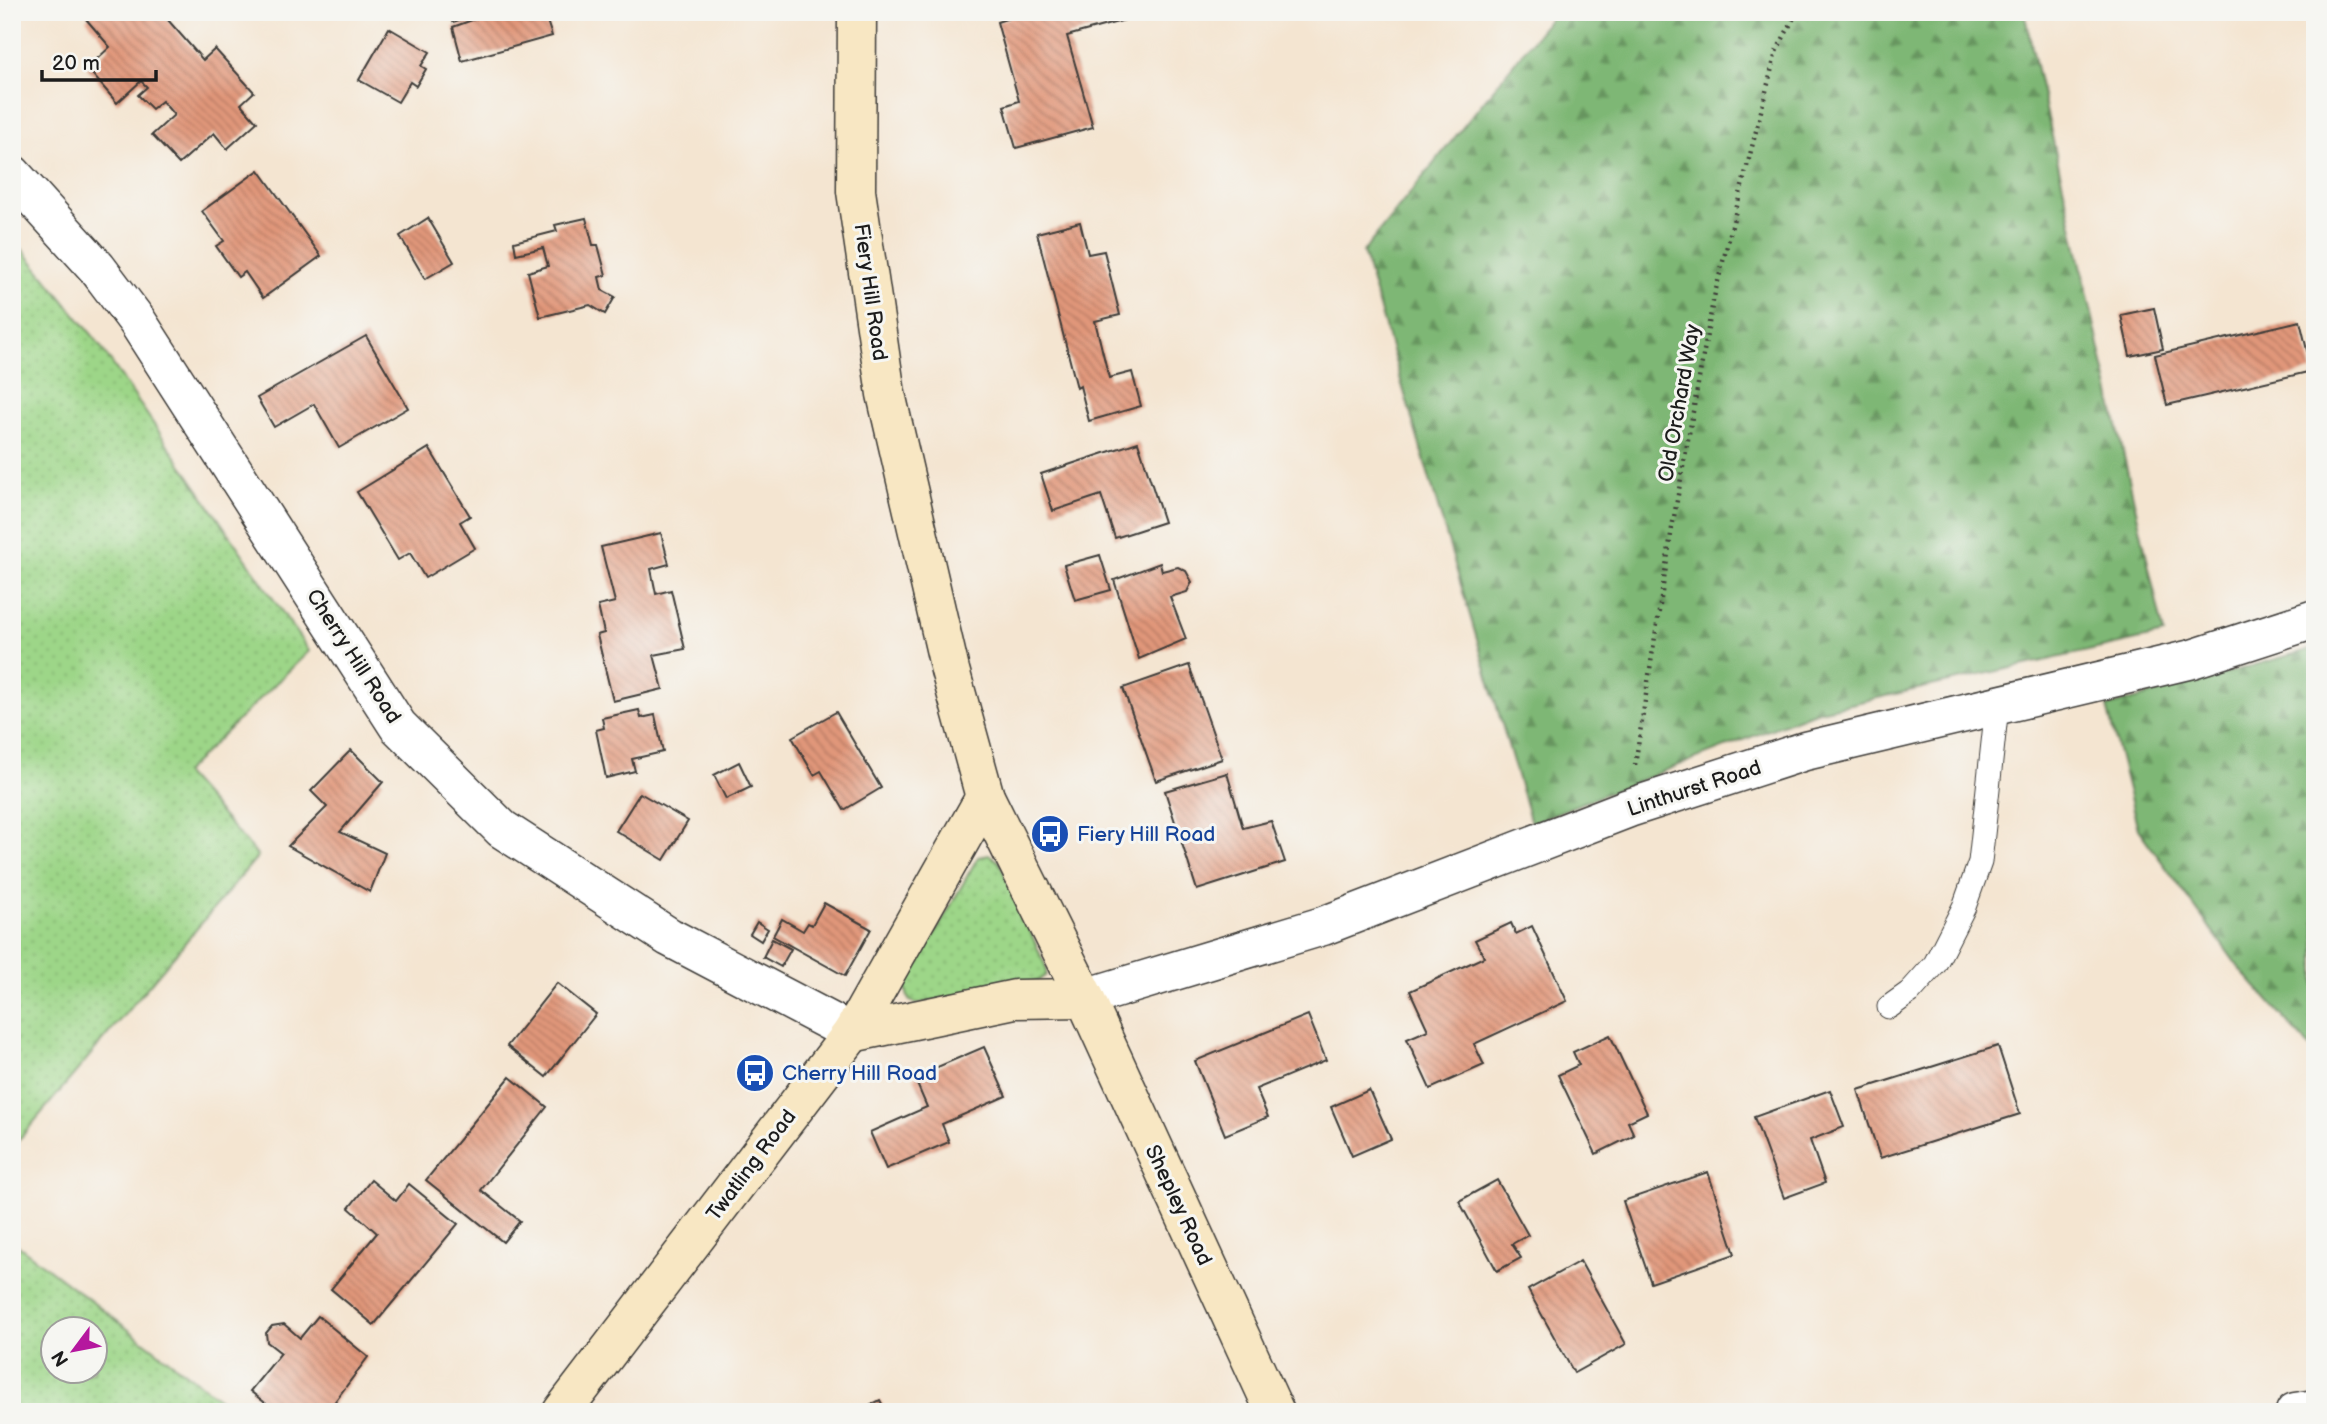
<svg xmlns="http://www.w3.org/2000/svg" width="2327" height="1424" font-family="'Balsamiq Sans',sans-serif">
<defs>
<pattern id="grass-dots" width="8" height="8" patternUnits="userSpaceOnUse" patternTransform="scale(1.75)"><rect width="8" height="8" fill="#9dd688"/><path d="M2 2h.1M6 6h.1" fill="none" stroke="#87b775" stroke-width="1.8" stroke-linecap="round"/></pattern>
<pattern id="forest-firs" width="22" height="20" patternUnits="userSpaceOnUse" patternTransform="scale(1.75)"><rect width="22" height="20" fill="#7eb774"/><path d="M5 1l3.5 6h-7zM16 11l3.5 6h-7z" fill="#66945e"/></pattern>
<pattern id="building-back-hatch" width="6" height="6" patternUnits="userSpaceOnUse" patternTransform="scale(1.75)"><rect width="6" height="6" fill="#e1977a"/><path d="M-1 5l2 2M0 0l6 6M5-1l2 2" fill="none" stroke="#b67a63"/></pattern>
</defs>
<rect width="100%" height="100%" fill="#f6f6f2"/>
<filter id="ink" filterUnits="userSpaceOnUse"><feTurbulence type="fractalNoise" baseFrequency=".0143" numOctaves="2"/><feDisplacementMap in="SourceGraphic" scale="14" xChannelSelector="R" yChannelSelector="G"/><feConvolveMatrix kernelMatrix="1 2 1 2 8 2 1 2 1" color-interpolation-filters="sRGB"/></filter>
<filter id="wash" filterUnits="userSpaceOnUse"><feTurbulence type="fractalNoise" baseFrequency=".00686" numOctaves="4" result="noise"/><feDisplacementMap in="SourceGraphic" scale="28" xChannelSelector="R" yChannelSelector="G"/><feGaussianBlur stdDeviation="1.57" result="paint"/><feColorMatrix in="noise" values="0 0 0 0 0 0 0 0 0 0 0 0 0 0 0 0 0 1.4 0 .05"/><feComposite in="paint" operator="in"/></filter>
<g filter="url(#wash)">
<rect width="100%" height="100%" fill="#f4e5d1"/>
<g fill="url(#grass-dots)" stroke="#5c7952" stroke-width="2" fill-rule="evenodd">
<path d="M12,237L94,337L309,651L184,773L258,856L12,1148Z"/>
<path d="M990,855L999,862L1046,967V975L1038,981L916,1004L909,1000L905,987L978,857Z"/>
<path d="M12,1241L237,1412H12ZM52,1330H94V1372H52Z"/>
</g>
<g fill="url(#forest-firs)" stroke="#4d6a48" stroke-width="2">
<path d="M1555,12H2024L2164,634L1815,712L1531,823L1363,252Z"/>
<path d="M2315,648V1053L2240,969L2138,829L2107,707Z"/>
</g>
<g id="blocks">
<g fill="url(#building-back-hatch)">
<path d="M94,12H161L203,60L215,49L254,92L241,104L257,122L227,149L214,133L179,164L152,135L174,115L162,101L152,109L138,95L147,87L141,81L117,103L87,68L110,47L86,19Z"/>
<path d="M450,12H483V13L453,22Z"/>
<path d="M486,12H544L552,36L462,61L453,27L486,15Z"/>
<path d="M1008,12H1123L1125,20L1067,36L1093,127L1016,148L1004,106L1019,101L997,22L1009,18Z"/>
<path d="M389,28L430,52L421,66L426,69L416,86L410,82L398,102L359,80Z"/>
<path d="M259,170L321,256L263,298L245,272L238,277L216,246L224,241L202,211Z"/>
<path d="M428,218L454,262L425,279L400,236Z"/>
<path d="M586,218L593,245H598L606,275L599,277L602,290L615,297L605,314L590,305L540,317L528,272L548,266L543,248L516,254L514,242L557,231L555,225Z"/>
<path d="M1080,222L1088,254L1104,251L1120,315L1095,321L1109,378L1132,372L1141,406L1089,421L1080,386L1077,388L1037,233Z"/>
<path d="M2154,308L2163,349L2130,356L2121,315Z"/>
<path d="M2300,321L2312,371L2167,405L2155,355Z"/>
<path d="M366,336L408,408L339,448L314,404L274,427L257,398Z"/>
<path d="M1138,442L1164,522L1115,538L1101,495L1053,511L1041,474Z"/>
<path d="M429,448L470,516L460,522L475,548L425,578L410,553L398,560L357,492Z"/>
<path d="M661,533L669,564L651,569L656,594L671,590L685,649L654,655L663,689L613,701L597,635L604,633L598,606L615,602L601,547Z"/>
<path d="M1100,555L1111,590L1075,600L1064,565Z"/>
<path d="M1160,563L1162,571L1178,567L1186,571L1192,582L1187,592L1170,597L1186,639L1139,659L1114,580Z"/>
<path d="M1189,665L1222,759L1156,781L1123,688Z"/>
<path d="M639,710L641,718L655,715L663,752L632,759L635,771L606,778L596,730L604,728L602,718Z"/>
<path d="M836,712L881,788L844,810L821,771L814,775L792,737Z"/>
<path d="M351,750L383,782L340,832L385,853L370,892L288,846L327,807L311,791Z"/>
<path d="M739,762L751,787L726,799L714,775Z"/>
<path d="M1227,773L1243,828L1271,821L1285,862L1197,890L1165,791Z"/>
<path d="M640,793L688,821L664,860L616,831Z"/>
<path d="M824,903L871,929L845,976L773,936L782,919L803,931L808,923L812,925Z"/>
<path d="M757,922L768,929L761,941L750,934Z"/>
<path d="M1511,923L1516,934L1532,926L1567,1001L1474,1044L1484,1065L1430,1089L1407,1039L1428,1030L1410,991L1484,957L1475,940Z"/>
<path d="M772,939L791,949L781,967L763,957Z"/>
<path d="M557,983L596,1014L546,1077L507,1046Z"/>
<path d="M1308,1015L1326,1060L1256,1089L1268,1117L1225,1135L1195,1061Z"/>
<path d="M1610,1035L1647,1113L1628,1122L1634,1135L1596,1154L1558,1075L1579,1065L1573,1052Z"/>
<path d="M1998,1046L2020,1114L1880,1158L1858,1090Z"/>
<path d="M984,1047L1006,1096L942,1124L949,1142L886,1169L870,1132L927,1107L914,1077Z"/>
<path d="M510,1077L547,1107L481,1190L520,1221L503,1242L426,1180Z"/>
<path d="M1369,1090L1391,1139L1352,1156L1331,1107Z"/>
<path d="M1830,1090L1844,1127L1810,1140L1825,1183L1784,1198L1754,1117Z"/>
<path d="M1708,1172L1735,1254L1651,1283L1623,1201Z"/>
<path d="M371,1180L396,1201L409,1184L458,1224L374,1325L331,1289L377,1233L349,1208Z"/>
<path d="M1497,1180L1528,1235L1512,1244L1521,1258L1497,1271L1459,1201Z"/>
<path d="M1580,1261L1626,1344L1574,1373L1528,1290Z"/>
<path d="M318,1316L368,1357L327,1412H277L250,1391L281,1353L267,1342L266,1333L272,1326L284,1324L300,1338Z"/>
<path d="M880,1400L886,1412H857Z"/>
</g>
</g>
</g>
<g filter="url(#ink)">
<use href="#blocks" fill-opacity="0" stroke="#3c3a37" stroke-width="2"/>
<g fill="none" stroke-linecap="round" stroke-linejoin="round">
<defs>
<path id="lane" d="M1889,1007L1910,992L1935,964L1964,907L1980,862L1997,706"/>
<g id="street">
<path d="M12,174L97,268L137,321L398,726L502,829L669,937L852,1033"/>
<path d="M1085,998L1323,926L1629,808L1805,751L2192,659L2315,619"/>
<path d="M2295,1412L2315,1409"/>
</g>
<g id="secondary">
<path d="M857,12L856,191L886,394L950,670L985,797L1085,998L1275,1412"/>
<path d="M852,1033L1015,999L1085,998"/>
<path d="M562,1412L852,1033L985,797"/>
</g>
</defs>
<use href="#lane" stroke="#3c3a37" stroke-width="25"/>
<use href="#street" stroke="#3c3a37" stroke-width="41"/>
<use href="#secondary" stroke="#3c3a37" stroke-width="41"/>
<path stroke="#3c3a37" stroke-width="4.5" stroke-dasharray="2 5" stroke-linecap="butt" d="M1635,765L1672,528L1713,301L1776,52L1797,12"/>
<use href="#lane" stroke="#fff" stroke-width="23"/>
<use href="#street" stroke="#fff" stroke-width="38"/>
<use href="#secondary" stroke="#f8e7c3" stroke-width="38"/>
</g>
</g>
<defs>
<symbol id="bus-disc" viewBox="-11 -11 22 22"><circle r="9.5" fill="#1a4fb4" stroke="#f6f6f2"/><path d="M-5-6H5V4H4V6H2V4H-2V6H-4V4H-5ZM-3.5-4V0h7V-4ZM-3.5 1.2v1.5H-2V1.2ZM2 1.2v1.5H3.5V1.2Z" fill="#fff"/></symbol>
</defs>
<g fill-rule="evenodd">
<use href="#bus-disc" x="1028" y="812" width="44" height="44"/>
<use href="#bus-disc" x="733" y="1051" width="44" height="44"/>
</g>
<g text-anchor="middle" stroke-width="6" stroke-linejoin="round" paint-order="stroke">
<g font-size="21" fill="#1c1c1c" stroke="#f6f6f2">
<text transform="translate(871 292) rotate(82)" y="7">Fiery Hill Road</text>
<text transform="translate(1679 403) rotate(-80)" y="7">Old Orchard Way</text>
<text transform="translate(354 656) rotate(57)" y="7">Cherry Hill Road</text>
<text transform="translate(1694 788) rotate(-18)" y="7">Linthurst Road</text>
<text transform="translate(751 1165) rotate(-53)" y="7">Twatling Road</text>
<text transform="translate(1179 1205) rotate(65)" y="7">Shepley Road</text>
</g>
<g font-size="21" fill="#164399" stroke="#f6f6f2" text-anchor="start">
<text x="1077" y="841">Fiery Hill Road</text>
<text x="782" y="1080">Cherry Hill Road</text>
</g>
</g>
<rect width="2327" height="1424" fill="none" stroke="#f6f6f2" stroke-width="42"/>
<g transform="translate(74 1350) rotate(238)"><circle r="33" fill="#f6f6f2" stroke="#9f9f9c" stroke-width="2"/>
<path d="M0-5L12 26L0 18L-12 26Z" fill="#b5179e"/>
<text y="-10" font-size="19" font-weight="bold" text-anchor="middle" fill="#1c1c1c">N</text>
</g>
<path d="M42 70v10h114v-10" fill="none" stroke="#1c1c1c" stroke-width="3.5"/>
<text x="52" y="70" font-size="21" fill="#1c1c1c" stroke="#f6f6f2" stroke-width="5" paint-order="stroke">20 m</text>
</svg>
